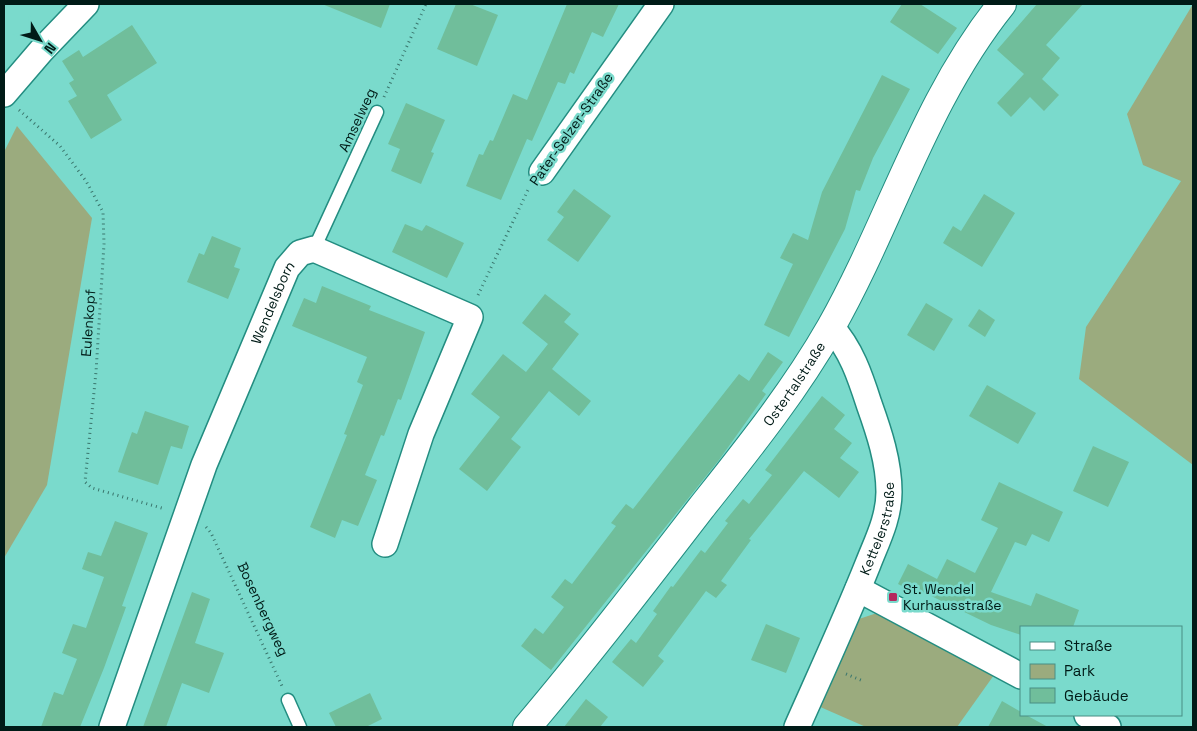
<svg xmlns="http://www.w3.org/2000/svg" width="1197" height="731" font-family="'Space Grotesk',sans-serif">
<rect width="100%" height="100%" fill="#7adacc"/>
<g fill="#9bab7e">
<path d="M1193,4V465L1079,379L1086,327L1181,181L1143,165L1127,114Z"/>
<path d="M17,126L92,218L47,485L4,558V152Z"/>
<path d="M877,613L994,675L957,727H866L818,706L856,620Z"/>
</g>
<g fill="#70be9b">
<path d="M322,4H390L381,28Z"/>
<path d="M456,4H470L498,15L477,66L437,49Z"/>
<path d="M567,4H619L603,37L592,32L574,74L570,72L565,84L558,82L532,141L527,139L501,200L466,186L479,154L483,155L490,140L493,141L513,94L527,100Z"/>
<path d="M902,4H920L957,28L938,54L890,22Z"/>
<path d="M1037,4H1083L1046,45L1060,58L1042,79L1059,95L1044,111L1030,97L1011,117L997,103L1024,74L997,50Z"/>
<path d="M132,25L157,63L107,95L122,120L91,139L68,101L77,96L69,83L74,80L62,61L79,50L83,57Z"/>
<path d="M882,75L910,89L873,158L860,191L856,190L845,229L789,337L764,325L793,264L780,258L793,233L808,240L822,192Z"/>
<path d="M406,103L445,120L431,152L434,153L421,184L391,171L400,149L388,144Z"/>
<path d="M574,189L611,216L578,262L547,240L564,217L557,212Z"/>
<path d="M984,194L1015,213L982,267L943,243L953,226L961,231Z"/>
<path d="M405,224L422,231L426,225L464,243L447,278L392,252Z"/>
<path d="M212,236L241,248L234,267L240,269L228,299L187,282L199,253L204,255Z"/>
<path d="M322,286L371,306L369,310L425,332L401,400L398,399L384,436L381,435L365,475L377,480L358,526L342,520L335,538L310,527L347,435L344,434L363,385L357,382L367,357L292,326L304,298L316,303Z"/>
<path d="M545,294L571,314L564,322L579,334L552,369L591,401L579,416L549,391L511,439L521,447L487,491L459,469L500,417L471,394L503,354L526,372L548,344L522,323Z"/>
<path d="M926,303L953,319L934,351L907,335Z"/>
<path d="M979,309L995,320L985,337L968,326Z"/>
<path d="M768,352L783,362L762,391L766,394L719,460L551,670L521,646L535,628L543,634L564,607L551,597L565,579L572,584L616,526L611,523L626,504L633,509L739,374L749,381Z"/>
<path d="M987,385L1036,413L1018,444L969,416Z"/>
<path d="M822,396L845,415L834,429L852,443L840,458L859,472L839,498L804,471L749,539L751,540L721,581L727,585L716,598L706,591L658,656L664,661L643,687L612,662L631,639L636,643L657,614L653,611L671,586L673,587L701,550L705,553L728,523L725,521L743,499L749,504L772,475L765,470Z"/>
<path d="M145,411L189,426L182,449L171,446L158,485L118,472L132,432L137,434Z"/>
<path d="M1093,446L1129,462L1108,507L1073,491Z"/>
<path d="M999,482L1063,512L1049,542L1032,534L1026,546L1015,542L991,592L1031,606L1036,593L1079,610L1073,627H1021V635L991,625L923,592L921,596L898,584L908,564L937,579L947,559L975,573L998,528L981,520Z"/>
<path d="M115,521L148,533L122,606L126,607L104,668L80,727H41L54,692L63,695L77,659L62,653L73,624L86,628L104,577L82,569L88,552L101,556Z"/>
<path d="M192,592L210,599L195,643L224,653L209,693L182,683L166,727H143Z"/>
<path d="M766,624L800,638L786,673L751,660Z"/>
<path d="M370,693L382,719L366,727H336L329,713Z"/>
<path d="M586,699L608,717L600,727H564Z"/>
<path d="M1002,701L1021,712V715H1026L1048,727H988Z"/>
</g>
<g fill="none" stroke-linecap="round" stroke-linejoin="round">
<defs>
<g id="service">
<path d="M314,249L377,112"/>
<path d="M288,700L300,727"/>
</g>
<g id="minor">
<path d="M4,94L41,51L86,4"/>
<path d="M542,172L661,4"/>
<path d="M858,589L1021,676"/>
<path d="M1087,715L1108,727"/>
<path id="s1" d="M112,727L204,465L287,268L300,253L314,249L470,317L421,434L385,544"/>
<path id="s2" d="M797,727C821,673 846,619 868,564C877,541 889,518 889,492C889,462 879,432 869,404C860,376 851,349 831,327"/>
</g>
<g id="tertiary">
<path id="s3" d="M527,727C587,656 644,582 701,508C747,450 794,392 831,327C891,221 924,101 1002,4"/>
</g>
</defs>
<use href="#service" stroke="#238d81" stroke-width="15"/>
<use href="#minor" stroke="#238d81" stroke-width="28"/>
<use href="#tertiary" stroke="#238d81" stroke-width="30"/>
<g stroke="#3a766d" stroke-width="3" stroke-dasharray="1 4" stroke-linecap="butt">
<path d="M384,97L426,4"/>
<path d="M19,110L60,146L86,181L103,212L104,244L96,372L85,482L92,488L165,509"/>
<path d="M478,295L528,190"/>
<path d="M206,527L211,533L282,686"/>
<path d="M846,674L863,681"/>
</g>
<use href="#service" stroke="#fff" stroke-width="12"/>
<use href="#minor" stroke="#fff" stroke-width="25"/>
<use href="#tertiary" stroke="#fff" stroke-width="28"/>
</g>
<rect fill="#b4275d" stroke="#7adacc" stroke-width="2" x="888" y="592" width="10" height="10" rx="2.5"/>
<g text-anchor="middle" stroke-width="5" stroke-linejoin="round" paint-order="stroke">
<g font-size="14" fill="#001b17" stroke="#7adacc">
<text transform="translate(357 120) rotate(-65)" y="5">Amselweg</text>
<text transform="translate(571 129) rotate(-55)" y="5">Pater-Selzer-Straße</text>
<text dy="5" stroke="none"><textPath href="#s1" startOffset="454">Wendelsborn</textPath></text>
<text transform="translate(88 323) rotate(-86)" y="5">Eulenkopf</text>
<text dy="5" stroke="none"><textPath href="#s3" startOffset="435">Ostertalstraße</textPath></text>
<text dy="5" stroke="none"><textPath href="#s2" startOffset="215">Kettelerstraße</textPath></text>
<text transform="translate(263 609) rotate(65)" y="5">Bosenbergweg</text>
</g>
<g font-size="14" fill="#001b17" stroke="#7adacc" text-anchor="start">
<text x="903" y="594">St. Wendel<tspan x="903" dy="16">Kurhausstraße</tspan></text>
</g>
</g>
<rect width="1197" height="731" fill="none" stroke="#001b17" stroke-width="10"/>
<rect x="1020" y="626" width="162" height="90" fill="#7adacc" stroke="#498e84"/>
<rect x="1030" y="642" width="25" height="8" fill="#ffffff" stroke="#498e84"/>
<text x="1064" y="651" font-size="15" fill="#001b17">Straße</text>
<rect x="1030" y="664" width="25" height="15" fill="#9bab7e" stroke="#498e84"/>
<text x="1064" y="676" font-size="15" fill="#001b17">Park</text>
<rect x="1030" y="688" width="25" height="15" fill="#70be9b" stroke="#498e84"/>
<text x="1064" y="701" font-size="15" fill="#001b17">Gebäude</text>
<g transform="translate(40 40) rotate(129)" stroke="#7adacc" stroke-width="4" paint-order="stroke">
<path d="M0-4L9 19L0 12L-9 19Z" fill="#001b17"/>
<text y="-8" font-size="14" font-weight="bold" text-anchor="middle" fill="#001b17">N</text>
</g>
</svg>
